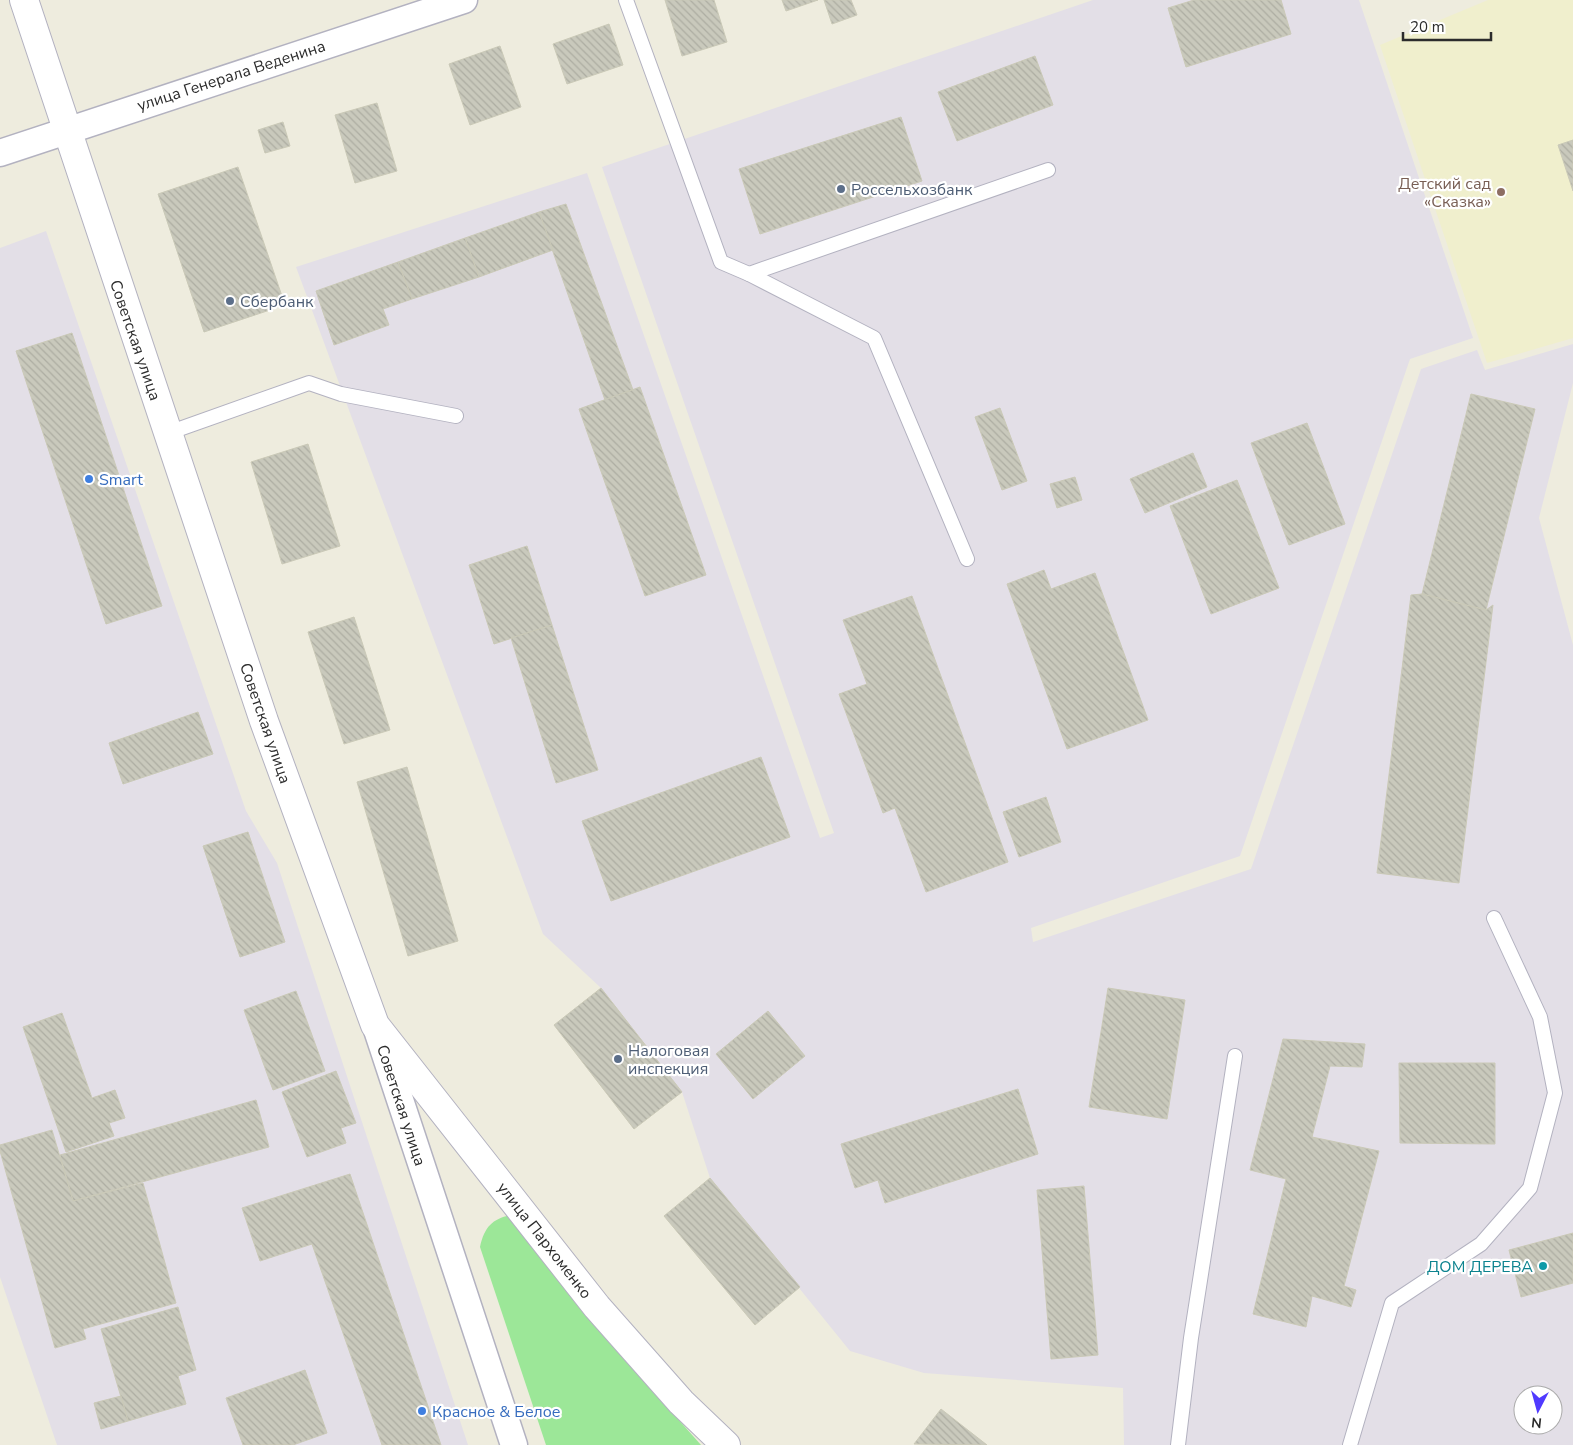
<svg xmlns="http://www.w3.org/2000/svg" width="1573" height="1445" font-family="'Nunito Sans',sans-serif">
<defs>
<pattern id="building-back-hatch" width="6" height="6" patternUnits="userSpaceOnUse" patternTransform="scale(1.25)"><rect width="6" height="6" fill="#c9c9bc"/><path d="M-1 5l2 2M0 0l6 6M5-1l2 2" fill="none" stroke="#adada2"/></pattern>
</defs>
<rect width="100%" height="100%" fill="#eeecde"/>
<g fill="#e3dfe7" fill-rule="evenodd">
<path d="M1093,0H1359L1473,338L1410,359L1240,856L1031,928L1033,942L1251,869L1421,369L1477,350L1485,370L1573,344V383L1539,518L1573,645V1445H1124L1123,1388L924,1373L850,1351L710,1178L682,1092L601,988L543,934L296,267L587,173L820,838L834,833L602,167ZM1523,1395H1553V1425H1523Z"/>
<path d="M46,231L246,811L277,863L468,1445H57L0,1277V248Z"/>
</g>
<path fill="#f0efcd" d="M1488,0H1573V338L1487,363L1380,45Z"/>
<path fill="#9ce798" d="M518,1214L614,1347L701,1445H546L480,1247C485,1224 495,1217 518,1214Z"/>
<g fill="url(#building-back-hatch)" stroke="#cac9b7">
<path d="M665,0H714L727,42L682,56Z"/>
<path d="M782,0H818L786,11Z"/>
<path d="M824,0H851L857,15L832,24Z"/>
<path d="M1194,0H1281L1291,34L1186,67L1168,8Z"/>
<path d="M609,24L623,65L567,84L553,44Z"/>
<path d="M500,46L521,107L470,125L449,64Z"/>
<path d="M1035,56L1053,105L957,141L938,92Z"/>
<path d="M377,103L397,171L355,183L335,115Z"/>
<path d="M901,117L922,181L760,234L739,169Z"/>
<path d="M283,122L290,146L265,153L258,130Z"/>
<path d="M1573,140V191L1558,145Z"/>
<path d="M238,167L285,305L204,332L158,194Z"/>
<path d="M566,204L633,390L605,400L539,212Z"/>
<path d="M539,212L553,250L479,277L465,238Z"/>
<path d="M465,238L479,277L412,299L398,262Z"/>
<path d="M398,262L412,299L383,309L389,325L334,345L316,291Z"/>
<path d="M72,333L162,606L106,624L16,351Z"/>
<path d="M640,387L706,575L645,596L579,409Z"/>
<path d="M1471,394L1535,409L1486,610L1422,594Z"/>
<path d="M1000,408L1027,481L1002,490L975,417Z"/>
<path d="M1307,423L1345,524L1289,545L1251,443Z"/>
<path d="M308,444L340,546L282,564L251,462Z"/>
<path d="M1193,453L1207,487L1145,513L1130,479Z"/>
<path d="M1075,477L1082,500L1057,508L1050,484Z"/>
<path d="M1237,480L1279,588L1211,614L1170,506Z"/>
<path d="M527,546L552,625L494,644L469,565Z"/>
<path d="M1044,570L1051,589L1095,573L1148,720L1067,749L1007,584Z"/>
<path d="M1422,594L1486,610L1493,605L1459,883L1377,873L1411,595Z"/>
<path d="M912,596L1008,862L926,892L895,808L883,813L839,694L867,684L843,620Z"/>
<path d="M354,617L390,730L344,744L308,632Z"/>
<path d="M552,625L598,770L556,783L511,638Z"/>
<path d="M198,712L213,754L123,784L109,743Z"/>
<path d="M761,757L790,837L611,901L582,821Z"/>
<path d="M407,767L458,941L408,956L357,782Z"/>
<path d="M1046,797L1061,842L1019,857L1003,812Z"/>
<path d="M248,832L285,942L240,957L203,846Z"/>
<path d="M601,988L682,1092L634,1129L554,1025Z"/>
<path d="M1108,988L1185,1000L1167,1119L1089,1107Z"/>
<path d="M296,991L325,1071L273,1090L244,1010Z"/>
<path d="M768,1011L805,1056L753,1099L716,1054Z"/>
<path d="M62,1013L92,1098L115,1090L125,1118L109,1123L114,1136L66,1152L23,1027Z"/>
<path d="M1283,1039L1365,1044L1362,1067L1330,1066L1312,1137L1379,1151L1344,1286L1356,1290L1351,1307L1312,1296L1306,1327L1253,1314L1286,1179L1250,1170Z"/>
<path d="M1399,1063H1495V1144L1400,1143Z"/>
<path d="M336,1071L356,1123L341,1128L346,1143L307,1157L282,1092Z"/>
<path d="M1018,1089L1038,1154L885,1203L878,1180L855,1188L841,1144Z"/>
<path d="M256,1100L269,1147L73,1201L60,1155Z"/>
<path d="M52,1130L73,1201L143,1183L176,1303L83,1329L86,1339L55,1348L0,1151V1145Z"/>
<path d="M350,1174L441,1445H382L312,1244L260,1261L242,1208Z"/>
<path d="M710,1178L800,1287L755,1325L664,1216Z"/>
<path d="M1084,1186L1098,1355L1051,1359L1037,1190Z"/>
<path d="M1573,1233V1283L1521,1297L1509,1250Z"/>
<path d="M178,1307L196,1370L178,1376L186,1404L128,1421L101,1329Z"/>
<path d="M305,1370L327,1433L293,1445H243L226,1398Z"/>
<path d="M121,1396L128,1421L101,1429L94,1403Z"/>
<path d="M941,1409L987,1445L914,1444Z"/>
</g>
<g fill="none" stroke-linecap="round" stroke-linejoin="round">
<defs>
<g id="service">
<path d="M626,0L721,262L749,274L1048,170"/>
<path d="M749,274L874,338L967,559"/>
<path d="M168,433L309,383L341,394L456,416"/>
<path d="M1178,1445L1191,1338L1235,1056"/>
<path d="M1350,1445L1392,1303L1481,1244L1530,1188L1555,1093L1540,1017L1494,918"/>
</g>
<g id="minor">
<path d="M0,153L464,0"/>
<path d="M377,1030L514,1445"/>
</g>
<path id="tertiary" d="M24,0L264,721L375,1025L597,1307L681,1402L726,1445"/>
</defs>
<use href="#service" stroke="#b3b2c0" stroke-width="16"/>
<use href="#minor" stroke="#b3b2c0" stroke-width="29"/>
<use href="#tertiary" stroke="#b3b2c0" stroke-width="30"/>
<use href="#service" stroke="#fff" stroke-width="14"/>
<use href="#minor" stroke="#fff" stroke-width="26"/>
<use href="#tertiary" stroke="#fff" stroke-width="28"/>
</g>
<g fill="#5c6f8a" stroke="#fff" stroke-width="2">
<circle cx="841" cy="189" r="5"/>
<circle cx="230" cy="301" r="5"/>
<circle cx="618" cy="1059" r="5"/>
</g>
<circle fill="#8d6e63" stroke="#fff" stroke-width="2" cx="1501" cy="192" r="5"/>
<g fill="#3f7fe0" stroke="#fff" stroke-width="2">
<circle cx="89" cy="479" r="5"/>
<circle cx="422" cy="1411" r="5"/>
</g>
<circle fill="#0f9aa8" stroke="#fff" stroke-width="2" cx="1543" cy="1266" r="5"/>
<g text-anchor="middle" stroke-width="4.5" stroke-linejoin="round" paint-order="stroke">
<g font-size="16" fill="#2c2c2c" stroke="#fff">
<text transform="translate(231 75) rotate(-18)" y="6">улица Генерала Веденина</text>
<text transform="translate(136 340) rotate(71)" y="6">Советская улица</text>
<text transform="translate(266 723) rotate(71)" y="6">Советская улица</text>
<text transform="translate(402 1105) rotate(72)" y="6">Советская улица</text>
<text transform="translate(545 1240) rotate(52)" y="6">улица Пархоменко</text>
</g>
<g font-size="16" fill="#785e54" stroke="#fff" text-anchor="end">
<text x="1491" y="189">Детский сад<tspan x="1491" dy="18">«Сказка»</tspan></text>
</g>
<g font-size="16" fill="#4e5e75" stroke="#fff" text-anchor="start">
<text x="851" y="195">Россельхозбанк</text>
<text x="240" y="307">Сбербанк</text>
<text x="628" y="1056">Налоговая<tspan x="628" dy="18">инспекция</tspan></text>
</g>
<g font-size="16" fill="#366cbe" stroke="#fff" text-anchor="start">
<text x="99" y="485">Smart</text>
<text x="432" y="1417">Красное &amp; Белое</text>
</g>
<g font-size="16" fill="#0d838f" stroke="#fff" text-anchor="end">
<text x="1533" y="1272">ДОМ ДЕРЕВА</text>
</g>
</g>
<g transform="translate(1538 1410) rotate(186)"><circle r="24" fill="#ffffff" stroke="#ababab"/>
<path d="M0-4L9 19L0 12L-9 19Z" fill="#503aff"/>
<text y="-8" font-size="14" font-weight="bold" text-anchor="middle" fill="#2c2c2c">N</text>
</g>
<path d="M1403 32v8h88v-8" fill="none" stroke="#2c2c2c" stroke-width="2.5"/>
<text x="1410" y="32" font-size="15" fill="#2c2c2c" stroke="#ffffff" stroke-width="4" paint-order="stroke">20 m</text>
</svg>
